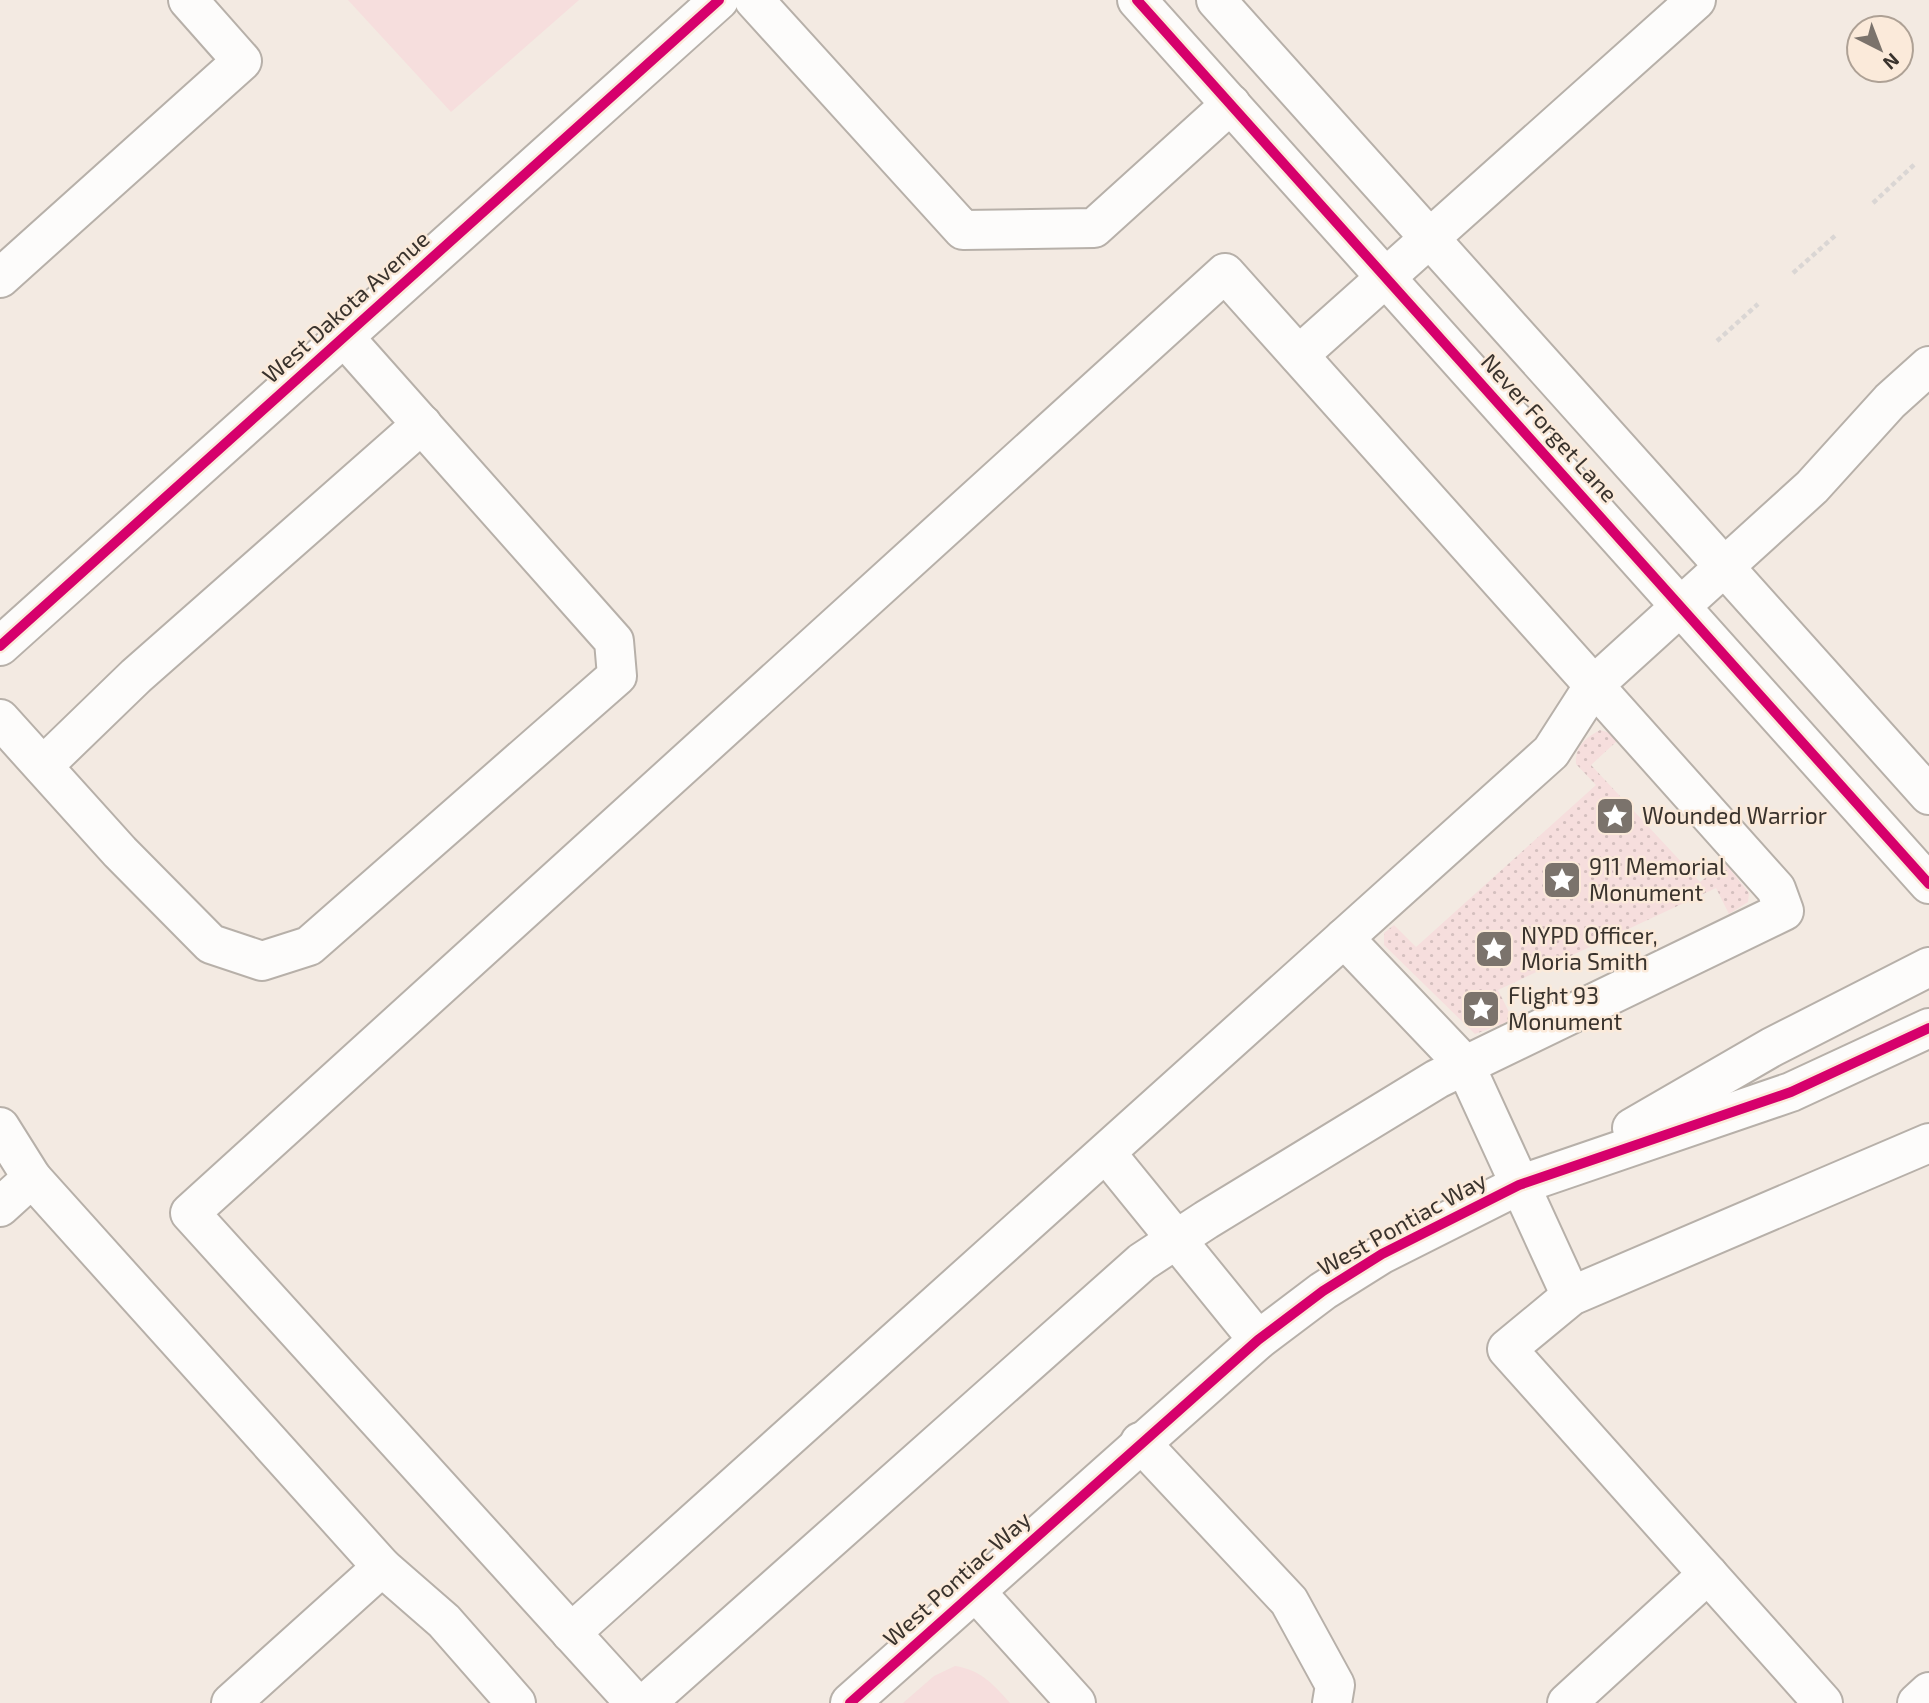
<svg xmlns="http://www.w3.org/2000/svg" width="1929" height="1703" font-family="'Exo 2',sans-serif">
<defs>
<pattern id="park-dots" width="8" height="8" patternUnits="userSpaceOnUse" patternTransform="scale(1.75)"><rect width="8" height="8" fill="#f6dedd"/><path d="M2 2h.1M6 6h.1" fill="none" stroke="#d4bfbe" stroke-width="1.8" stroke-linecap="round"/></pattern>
</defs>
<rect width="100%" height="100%" fill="#f3eae2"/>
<g fill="#f6dedd">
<path d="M348,0H579L451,112Z"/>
<path d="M955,1666C981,1670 993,1684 1010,1703H903L934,1676Z"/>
</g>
<path fill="url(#park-dots)" d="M1600,730L1610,733L1617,741L1591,765L1700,882L1725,863L1749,893L1748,902L1729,914L1716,888L1498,990L1513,1020L1475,1034L1384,945V933L1394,925L1416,947L1596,785L1576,764C1575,747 1585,738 1600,730Z"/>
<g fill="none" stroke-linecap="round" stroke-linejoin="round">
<defs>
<g id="minor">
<path d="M754,0L963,230L1094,228L1231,104"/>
<path d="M1137,0L1929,884"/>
<path d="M1216,0L1929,795"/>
<path d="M0,278L242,61L188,0"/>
<path d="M1299,355L1696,0"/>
<path d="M0,646L719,0"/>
<path d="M0,719L120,852L211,944L262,961L309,946L617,676L614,641L344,337"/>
<path d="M43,766L136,676L422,424"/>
<path d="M1344,938L1465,1065L1571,1296"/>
<path d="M0,1127L32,1178"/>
<path d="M1632,1128L1772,1047L1929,967"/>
<path d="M1106,1153L1258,1340"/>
<path d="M0,1207L32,1178L382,1567L231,1703"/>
<path d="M1140,1442L1289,1601L1335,1685L1332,1703"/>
<path d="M382,1567L444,1621L516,1703"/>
<path d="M975,1591L1076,1703"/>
<path d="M571,1633L1551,752L1594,685L1812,487L1890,401L1929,366"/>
<path d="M635,1703L190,1213L1225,273L1776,889L1784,911L1437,1079L1206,1220L1142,1262L646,1703"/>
<path d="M850,1703L1258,1340L1323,1291L1382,1254L1519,1185L1791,1092L1929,1028"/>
<path d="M1567,1703L1708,1574"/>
<path d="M1823,1703L1507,1349L1571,1296L1929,1143"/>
<path d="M1917,1703L1929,1692"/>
</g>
</defs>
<use href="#minor" stroke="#b7b0a9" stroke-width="42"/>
<g stroke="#dad6d4" stroke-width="4.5" stroke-dasharray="5 3.5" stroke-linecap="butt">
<path d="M1873,203L1916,163"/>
<path d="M1793,273L1837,234"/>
<path d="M1717,341L1758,304"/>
</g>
<use href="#minor" stroke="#fdfcfb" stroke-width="38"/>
<defs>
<g id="cycleway">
<path d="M1137,0L1929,884"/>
<path d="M0,646L719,0"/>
<path d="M850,1703L1258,1340L1323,1291L1382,1254L1519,1185L1791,1092L1929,1028"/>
</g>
</defs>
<use href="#cycleway" stroke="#fbeada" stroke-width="15"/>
<use href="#cycleway" stroke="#d6006c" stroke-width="10"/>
</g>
<defs>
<symbol id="sight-square" viewBox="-11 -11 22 22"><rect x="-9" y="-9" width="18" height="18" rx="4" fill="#7b736c" stroke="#fbeada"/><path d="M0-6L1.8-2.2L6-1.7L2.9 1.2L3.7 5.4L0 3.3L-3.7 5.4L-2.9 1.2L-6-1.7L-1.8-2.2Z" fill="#fff"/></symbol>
</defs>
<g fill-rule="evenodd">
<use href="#sight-square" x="1593" y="794" width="44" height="44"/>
<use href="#sight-square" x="1540" y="858" width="44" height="44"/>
<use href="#sight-square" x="1472" y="927" width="44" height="44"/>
<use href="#sight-square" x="1459" y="987" width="44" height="44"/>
</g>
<g text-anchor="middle" stroke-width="5" stroke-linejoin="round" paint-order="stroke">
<g font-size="23" fill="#3a332d" stroke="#fbeada">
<text transform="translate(346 307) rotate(-42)" y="8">West Dakota Avenue</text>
<text transform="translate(1549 428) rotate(48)" y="8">Never Forget Lane</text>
<text transform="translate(1402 1224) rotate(-29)" y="8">West Pontiac Way</text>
<text transform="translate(957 1579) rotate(-42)" y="8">West Pontiac Way</text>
</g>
<g font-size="23" fill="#3a332d" stroke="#fbeada" text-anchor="start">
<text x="1642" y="824">Wounded Warrior</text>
<text x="1589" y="875">911 Memorial<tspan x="1589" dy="26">Monument</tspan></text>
<text x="1521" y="944">NYPD Officer,<tspan x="1521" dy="26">Moria Smith</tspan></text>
<text x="1508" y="1004">Flight 93<tspan x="1508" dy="26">Monument</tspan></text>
</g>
</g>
<g transform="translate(1880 49) rotate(138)"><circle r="33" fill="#fbeada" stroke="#aea195" stroke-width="2"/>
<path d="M0-5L12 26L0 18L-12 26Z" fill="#7b736c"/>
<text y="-10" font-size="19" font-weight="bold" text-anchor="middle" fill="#3a332d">N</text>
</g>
</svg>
